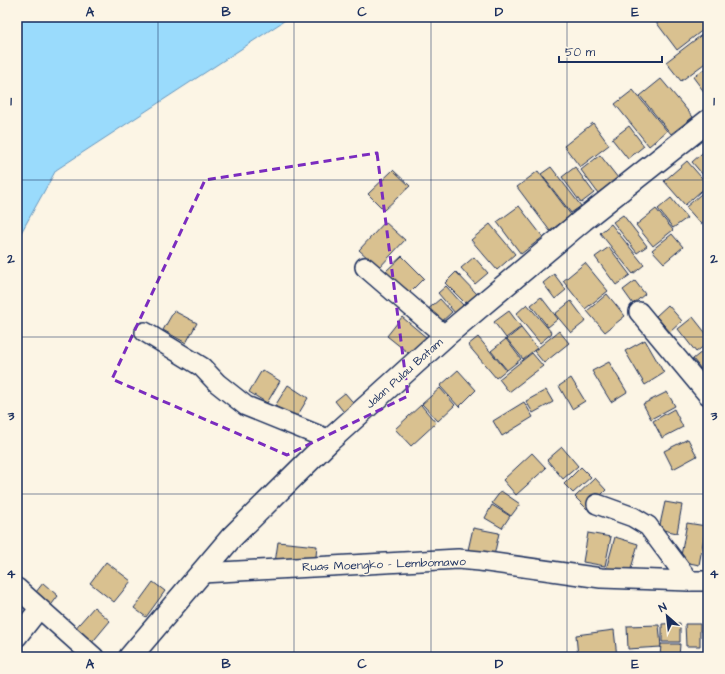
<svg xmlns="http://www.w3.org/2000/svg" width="725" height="674" font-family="'Architects Daughter',sans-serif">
<rect width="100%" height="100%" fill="#fcf5e5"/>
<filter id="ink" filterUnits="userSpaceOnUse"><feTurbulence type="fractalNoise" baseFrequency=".025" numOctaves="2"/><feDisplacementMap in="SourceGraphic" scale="8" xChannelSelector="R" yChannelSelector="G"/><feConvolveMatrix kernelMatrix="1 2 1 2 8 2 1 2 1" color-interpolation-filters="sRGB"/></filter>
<g filter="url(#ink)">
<path fill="#9adbfc" stroke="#6796bd" d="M17,17H290L56,170L17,240Z"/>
<g fill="#d9c190" stroke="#1b2f5e">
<path d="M654,17H705L708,20V26L677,50L653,18Z"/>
<path d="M708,30V61L681,81L666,62Z"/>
<path d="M707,67L708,68V97L693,77Z"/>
<path d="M661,79L693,117L671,134L640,96Z"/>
<path d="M633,90L667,131L649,146L615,104Z"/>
<path d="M593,123L609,145L580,167L564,146Z"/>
<path d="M629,126L644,146L628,159L612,139Z"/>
<path d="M708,148V181L692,162Z"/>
<path d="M600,155L618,178L598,193L581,170Z"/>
<path d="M687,161L708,185L685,205L664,181Z"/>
<path d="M551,167L581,206L571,213L541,174Z"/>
<path d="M575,167L594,193L581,203L562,177Z"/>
<path d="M393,170L410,186L384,210L368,194Z"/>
<path d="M538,171L571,215L550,231L517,187Z"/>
<path d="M708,188V219L701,224L686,207Z"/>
<path d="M671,198L687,218L673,228L658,209Z"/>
<path d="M519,206L543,237L521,254L497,222Z"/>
<path d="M656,209L673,230L653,246L636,225Z"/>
<path d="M623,215L647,246L637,253L613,222Z"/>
<path d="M385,222L405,240L379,268L359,250Z"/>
<path d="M490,224L515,254L497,270L471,240Z"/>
<path d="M611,224L644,265L633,274L600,233Z"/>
<path d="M672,234L683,247L664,263L652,250Z"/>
<path d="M609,247L630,275L616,285L595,257Z"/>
<path d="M402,256L424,278L408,294L385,272Z"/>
<path d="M474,257L488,273L475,284L461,268Z"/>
<path d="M585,263L608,291L585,309L563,281Z"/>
<path d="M456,272L478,295L467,305L445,283Z"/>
<path d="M554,274L566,290L555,299L543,283Z"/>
<path d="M635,281L645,294L633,304L623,290Z"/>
<path d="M446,286L463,305L455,313L438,293Z"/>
<path d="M607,294L625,316L605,332L587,311Z"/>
<path d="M541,297L558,319L548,327L531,305Z"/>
<path d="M440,299L452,312L438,325L426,311Z"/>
<path d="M571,301L586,321L571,333L555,314Z"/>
<path d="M527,304L552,333L540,343L516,314Z"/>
<path d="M668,305L682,321L670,332L656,316Z"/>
<path d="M174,311L197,323L186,343L163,330Z"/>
<path d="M509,311L521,327L506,338L494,322Z"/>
<path d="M402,317L427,338L412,356L387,336Z"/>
<path d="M693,317L708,336V343L696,352L678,329Z"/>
<path d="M521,328L537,348L523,359L507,339Z"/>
<path d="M559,331L569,343L544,363L534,351Z"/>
<path d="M478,337L506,370L496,378L468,345Z"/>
<path d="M506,339L521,359L507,370L491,351Z"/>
<path d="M645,340L664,373L645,385L625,351Z"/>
<path d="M708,347V364L701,369L693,359Z"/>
<path d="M532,353L543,366L509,392L499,379Z"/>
<path d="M609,362L627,392L611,402L592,371Z"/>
<path d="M708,366V384L699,373Z"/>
<path d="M262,370L280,381L267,403L249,392Z"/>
<path d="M458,370L476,390L459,407L440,386Z"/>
<path d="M571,378L585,401L572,409L559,386Z"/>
<path d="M288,385L308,398L296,418L275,406Z"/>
<path d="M440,388L455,405L438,421L422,404Z"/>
<path d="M546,390L553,402L533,413L526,401Z"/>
<path d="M667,392L675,406L651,419L643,404Z"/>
<path d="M345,393L357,407L347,416L335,401Z"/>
<path d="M524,402L533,417L502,436L493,421Z"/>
<path d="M421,405L436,423L411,446L395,429Z"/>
<path d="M674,409L683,427L662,438L653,421Z"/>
<path d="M688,439L697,456L673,469L664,451Z"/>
<path d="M562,447L578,466L563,479L547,460Z"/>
<path d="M532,453L546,468L516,495L503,480Z"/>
<path d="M581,467L591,477L573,493L564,484Z"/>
<path d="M595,478L606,490L587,509L575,497Z"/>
<path d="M501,491L520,504L511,516L492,503Z"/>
<path d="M665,502L682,505L677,533L659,529Z"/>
<path d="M492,505L510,516L502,528L485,518Z"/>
<path d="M687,523L706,526L699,565L680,561Z"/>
<path d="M473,528L499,533L492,565L466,559Z"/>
<path d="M588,533L611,537L605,566L583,562Z"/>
<path d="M615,537L638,544L628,579L605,573Z"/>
<path d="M278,542L317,546L315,567L275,563Z"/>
<path d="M106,562L131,581L114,602L90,583Z"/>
<path d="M153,582L165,591L146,617L134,608Z"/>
<path d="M43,583L58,596L49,608L33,596Z"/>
<path d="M94,607L110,621L90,645L73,631Z"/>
<path d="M680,623V642H662V624Z"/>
<path d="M685,624H700V646H686Z"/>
<path d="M659,625L661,647L628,649L627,626Z"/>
<path d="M614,630L617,657H578L576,635Z"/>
<path d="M661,644H680L679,657H660Z"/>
</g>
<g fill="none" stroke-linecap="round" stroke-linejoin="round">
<defs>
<g id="minor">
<path d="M365,267L445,336"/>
<path d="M639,312L708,395"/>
<path d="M145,332L202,367L217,383L246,406L330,440"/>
<path d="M597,504L633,517L648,526L689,581"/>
<path d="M202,573L458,559L480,561L601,578L689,581H708"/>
<path d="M17,588L94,657"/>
<path d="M17,637L39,609"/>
</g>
<path id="highway" d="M130,657L231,538L330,440L445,336L583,220L708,121"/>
</defs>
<use href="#minor" stroke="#1b2f5e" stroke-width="22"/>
<use href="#highway" stroke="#1b2f5e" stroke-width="25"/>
<use href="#minor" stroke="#fcf5e5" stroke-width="19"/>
<use href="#highway" stroke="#fcf5e5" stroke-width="22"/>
</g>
</g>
<path fill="none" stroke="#7b2cbf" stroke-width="3" stroke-dasharray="8 5" stroke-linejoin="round" d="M377,153L408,396L287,455L112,379L205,180Z"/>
<path fill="none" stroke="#1b2f5e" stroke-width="1" stroke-opacity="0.55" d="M158,17V657M294,17V657M431,17V657M567,17V657M17,180H708M17,337H708M17,494H708"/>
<g text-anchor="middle" stroke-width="3" stroke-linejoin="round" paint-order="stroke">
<g font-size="12" fill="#1b2f5e" stroke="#fcf5e5">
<text transform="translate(404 373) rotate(-42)" y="4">Jalan Pulau Batam</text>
<text transform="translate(384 564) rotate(-2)" y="4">Ruas Moengko - Lembomawo</text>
</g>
</g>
<rect width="725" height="674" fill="none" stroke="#fcf5e5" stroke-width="44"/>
<g transform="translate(667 616) rotate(332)" stroke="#fcf5e5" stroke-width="3" paint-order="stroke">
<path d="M0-3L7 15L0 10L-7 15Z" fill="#1b2f5e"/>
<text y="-6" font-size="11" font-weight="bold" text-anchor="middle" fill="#1b2f5e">N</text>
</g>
<path d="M559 56v6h103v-6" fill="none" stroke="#1b2f5e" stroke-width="2"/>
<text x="565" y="56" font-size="12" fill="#1b2f5e" stroke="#fcf5e5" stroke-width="3" paint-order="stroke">50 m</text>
<rect x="22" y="22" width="681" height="630" fill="none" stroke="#1b2f5e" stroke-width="1.5"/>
<g font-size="13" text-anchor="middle" font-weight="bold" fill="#1b2f5e">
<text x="90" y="16">A</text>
<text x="226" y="16">B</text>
<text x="362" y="16">C</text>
<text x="499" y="16">D</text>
<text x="635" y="16">E</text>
<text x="11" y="105">1</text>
<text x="714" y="105">1</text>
<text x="11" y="263">2</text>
<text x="714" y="263">2</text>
<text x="11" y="420">3</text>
<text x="714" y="420">3</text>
<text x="11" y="578">4</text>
<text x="714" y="578">4</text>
<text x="90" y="668">A</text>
<text x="226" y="668">B</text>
<text x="362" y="668">C</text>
<text x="499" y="668">D</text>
<text x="635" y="668">E</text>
</g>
</svg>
